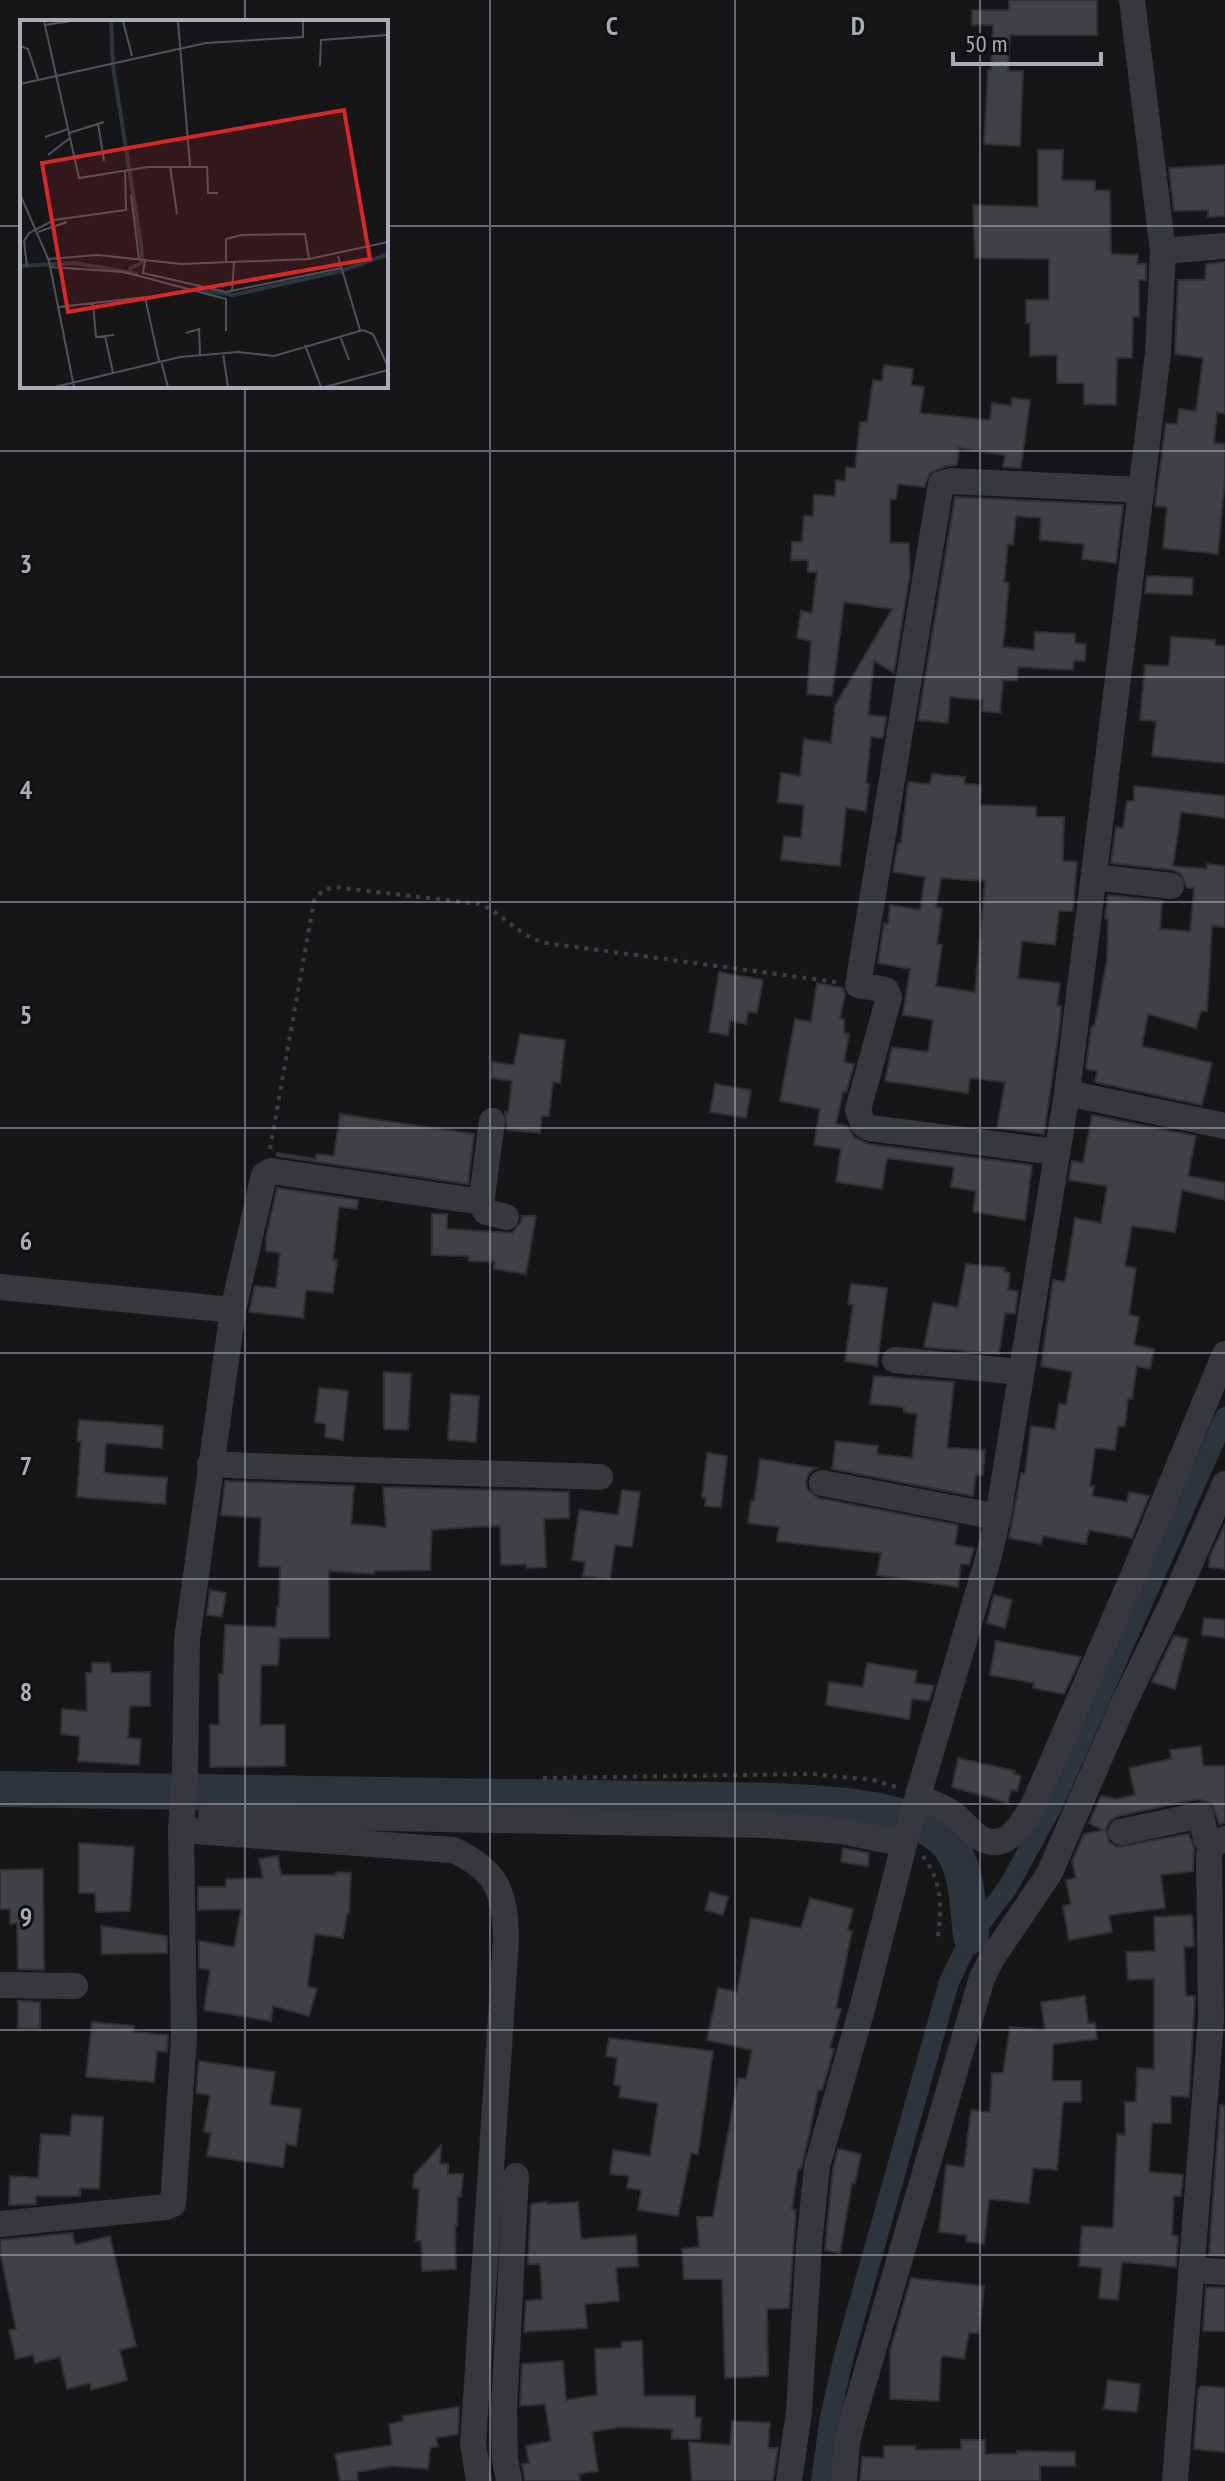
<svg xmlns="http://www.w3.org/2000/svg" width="1225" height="2481" font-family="'PT Sans Narrow',sans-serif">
<rect width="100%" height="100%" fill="#161618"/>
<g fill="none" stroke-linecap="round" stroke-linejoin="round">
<path stroke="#2c353c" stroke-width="20" d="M821,2481L830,2417L844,2356L949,1982L971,1936L1008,1887L1053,1805L1225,1417"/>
<path stroke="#2c353c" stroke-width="36" d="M0,1789L776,1801C824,1804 926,1804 954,1852C968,1876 968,1909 971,1936"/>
</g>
<g fill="#404145" stroke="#303034" stroke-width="2" fill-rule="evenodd">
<path d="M1009,0H1097V35H1010L1008,71H1023L1020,146L984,144L988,70H991L993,25H972V10H1009Z"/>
<path d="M1038,150H1063L1062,180L1095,181V190L1110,191L1111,254L1138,255L1137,264H1146V280H1139V317H1133L1132,358H1117L1116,405L1084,404V383H1057V355L1030,356V323H1026V300H1049V259L975,258L973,205L1038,207Z"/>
<path d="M1225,165V216L1208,217V210L1174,211L1169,168Z"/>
<path d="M1225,262V414L1217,412L1214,443L1225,444V477L1218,554L1163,548L1167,507L1155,506L1166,423L1177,424L1179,409L1196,411L1203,358L1175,354L1178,280H1205L1206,264Z"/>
<path d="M884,365L913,369L911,385L924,387L920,413L990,420L992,403L1011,406L1012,398L1030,400L1021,468L1003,467L1005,455L959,448L957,465L946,466L930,473L924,487L898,484L896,499H890V543H909L910,573L894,673L874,661L868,715L886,717L883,738L871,737L866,783L869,784L866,811L846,808L840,866L781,860L784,836L801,838L804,805L778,802L781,773L800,776L804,739L831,743L835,706L892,609L844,602L832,696L807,694L811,641L797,638L801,611L812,613L817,572H808V560H791L792,542H802L804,516H813L814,495L835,496L836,480L845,481L846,467L855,468L860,422H867L873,380L882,381Z"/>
<path d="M955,497L1123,505L1116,563L1082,559L1084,544L1040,540L1041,518L1016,516L1013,545L1008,544L1004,582L1009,583L1003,647L1034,650L1035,632L1075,634V643L1086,644L1085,661H1074L1073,670L1018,667L1017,681L1003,680L1000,713L981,711L983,700L950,697L948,723L918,720Z"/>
<path d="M1147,576L1193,578L1192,595L1145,593Z"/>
<path d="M1171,637L1215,640V645L1225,646V763L1152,756L1156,721L1140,720L1145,665L1169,666Z"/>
<path d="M932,774L965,777L964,784L981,785L980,805L1036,807V817H1064L1063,861L1077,862L1073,911H1059L1055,945L1022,941L1018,978L1060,983L1057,1006H1061L1060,1023L1044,1134L997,1128L1005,1082L970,1078L968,1093L885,1081L892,1047L928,1052L933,1020L903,1015L910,969L878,963L884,923L888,924L890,905L920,910L925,877L893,872L898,843H901L908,782L930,784ZM941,878L985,881L975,992L936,986L942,945L937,944L942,908L936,907Z"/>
<path d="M1134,786L1225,796V818L1181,812L1173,866L1207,869V864L1225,866V927L1212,926L1207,1011H1201L1196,1028L1148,1014L1142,1046L1212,1063L1202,1105L1095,1082L1097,1071L1086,1069L1091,1028L1095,1024L1107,960L1108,919L1105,918L1108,895L1162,901L1160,929L1190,931L1194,888H1187L1181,874L1173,870L1111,863L1116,827L1123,828L1127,801H1134Z"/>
<path d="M719,972L763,980L757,1013L748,1012L746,1024L730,1021L728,1035L709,1032Z"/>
<path d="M817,983L843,988L845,994L840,1018L844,1019V1033L849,1034L844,1062L854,1064L846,1092L843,1091L836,1124L847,1126L855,1138L868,1144L1032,1165L1025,1220L973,1212L976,1191L951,1187L954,1167L887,1158L882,1189L836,1182L841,1149L814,1145L820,1109L780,1101L795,1019L811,1022Z"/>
<path d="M520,1034L565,1040L560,1083L553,1082L549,1116H542L540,1133L507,1130L505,1112L508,1113L512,1081L491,1078L492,1062L514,1065Z"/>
<path d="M715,1084L751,1090L746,1118L710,1112Z"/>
<path d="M340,1114L474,1134L468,1184L277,1156V1153L316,1159V1154L334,1156Z"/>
<path d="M1092,1115L1196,1136L1188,1176L1225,1183V1200L1182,1190L1175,1232L1132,1226L1125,1266L1136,1268L1129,1315L1139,1317L1134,1345L1154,1349L1150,1369L1137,1366L1132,1399H1128L1125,1426H1118L1115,1450L1095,1448L1090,1486H1094L1092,1496L1127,1502L1129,1492L1149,1496L1132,1538L1089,1530L1086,1544L1043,1536L1041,1544L1009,1538L1021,1473L1025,1474L1031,1426L1055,1429L1059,1404L1066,1405L1072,1372L1041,1366L1053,1280L1065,1282L1075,1218L1101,1223L1107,1186L1069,1180L1072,1161L1083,1163Z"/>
<path d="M277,1188L358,1200L357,1209L339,1207L333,1260H337L333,1293L306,1290L303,1318L249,1312L255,1286L276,1288L280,1253L266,1251V1238Z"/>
<path d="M432,1214H447V1229L512,1233L521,1222L522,1216H536L526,1274L494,1269L495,1262L469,1261V1256L432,1255Z"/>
<path d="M966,1264L1005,1268L1004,1272L1010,1273L1008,1290L1018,1291L1015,1314L1005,1313L999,1354L924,1347L933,1303L958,1307Z"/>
<path d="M851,1284L887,1288L877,1366L845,1361L853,1305L848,1304Z"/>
<path d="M384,1372L411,1374L408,1430L384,1429Z"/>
<path d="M874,1376L954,1382L947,1448L985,1450L983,1475H976L973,1496L832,1469L836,1441L878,1446L877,1454L912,1458L917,1414L904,1412V1407L870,1404Z"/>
<path d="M319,1388L348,1391L343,1440L325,1437L326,1424L315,1422Z"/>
<path d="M451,1394L479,1396L476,1442L448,1440Z"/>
<path d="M79,1420L163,1426L162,1448L106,1443L104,1473L167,1478L165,1504L77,1497L81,1442L77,1441Z"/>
<path d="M707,1453L727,1456L721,1507L705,1506L706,1498L702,1497Z"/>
<path d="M760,1459L816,1468L809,1473L806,1481L807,1489L818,1498L958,1525L955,1545L974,1548L969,1565L961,1564L958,1587L877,1575L881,1553L777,1541L779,1527L748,1523L751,1501H754Z"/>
<path d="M225,1481L354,1486L351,1524L386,1527L383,1487L569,1492V1518L544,1519L546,1567L527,1568L526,1564L501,1565L500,1526L472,1527L432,1530L430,1570L374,1571V1574L329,1571V1638H280L278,1665H261L260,1725H285V1766L210,1767V1725H219V1674H223L225,1625L276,1627L277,1607H279L280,1567L259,1566L261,1518L221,1515Z"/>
<path d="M622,1490L640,1492L632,1547L615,1545L610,1579L583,1576L585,1562L572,1560L579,1510L618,1515Z"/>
<path d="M1225,1524V1569L1209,1567L1210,1556Z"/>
<path d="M210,1590L226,1593L222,1617L207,1615Z"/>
<path d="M994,1595L1012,1600L1005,1628L987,1623Z"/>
<path d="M1204,1618L1225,1620V1638L1202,1635Z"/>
<path d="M1174,1636L1188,1639L1175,1689L1152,1682Z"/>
<path d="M996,1641L1081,1657L1064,1694L1033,1688L1034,1683L990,1675Z"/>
<path d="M92,1663H110L111,1673L150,1672V1706H130L128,1738L141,1739L139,1765L78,1761L80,1736L61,1734L62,1709L87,1711L86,1673H92Z"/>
<path d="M867,1663L917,1671L915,1683L934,1686L929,1701L912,1699L909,1719L826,1705L829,1682L863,1687Z"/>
<path d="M1201,1746L1203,1766H1225V1823L1219,1824L1212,1804L1198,1799L1118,1816L1110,1821L1106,1828L1109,1842L1117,1847L1189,1834L1194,1848L1193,1871L1161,1875L1165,1908L1109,1915L1112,1932L1069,1940L1063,1906L1071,1904L1066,1880L1076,1878L1072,1861L1084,1834L1103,1830L1089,1823L1101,1796L1117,1799L1135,1795L1129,1768L1171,1759L1170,1750Z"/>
<path d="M958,1758L1015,1771L1014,1774L1021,1776L1017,1791L1011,1790L1008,1803L952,1787Z"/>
<path d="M79,1843L134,1847L130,1911L96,1912L95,1893H79Z"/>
<path d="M843,1848L869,1853L868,1866L841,1862Z"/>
<path d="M278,1856L281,1875H336V1872L351,1873L349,1914H347L343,1938L315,1934L307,1986L317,1989L309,2016L273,2006L271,2021L204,2010L210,1970L199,1968V1941L234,1947L241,1909L198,1910V1887H226V1879L263,1878L259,1859Z"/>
<path d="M43,1869L44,1970L18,1969L17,1923L10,1924V1909H0V1870Z"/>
<path d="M710,1892L728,1897L723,1915L705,1910Z"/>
<path d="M810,1898L853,1909L848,1930L852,1931L836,2008L841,2009L830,2048L834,2049L822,2090H818L810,2131L801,2169H798L792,2209L796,2210L789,2308L767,2309L768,2376L725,2378L722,2279H684L682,2249L699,2247L697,2217H713L738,2078L746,2079L752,2050L707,2040L718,1988L737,1992L751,1918L801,1928Z"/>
<path d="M1192,1915L1194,1946L1184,1947L1186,1996H1195L1189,2097L1171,2096V2123H1152L1149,2172L1183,2175L1181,2196H1174L1172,2235L1178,2236L1176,2267L1122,2262L1118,2300L1099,2298L1102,2268L1079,2266L1082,2226L1113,2228L1117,2134L1125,2135V2102H1136L1137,2068L1154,2069V1979L1128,1980L1126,1952L1155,1951L1154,1917Z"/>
<path d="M101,1926L167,1936V1953L102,1954Z"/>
<path d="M1085,1996L1088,2023H1095L1097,2039L1053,2044L1052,2081H1081V2102H1063L1057,2170L1033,2168L1029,2203L989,2199L984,2244L966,2241L967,2235L939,2232L946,2165L964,2167L971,2110L990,2112L992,2073H1003L1010,2027L1045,2030L1041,2002Z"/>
<path d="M18,2001L40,2002V2028H18Z"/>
<path d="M92,2022L134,2026L133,2032L168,2035L167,2052L157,2051L154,2082L86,2077Z"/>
<path d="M609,2038L713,2051L698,2154L691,2153L678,2216L638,2210L641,2190L627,2188L629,2176L610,2174L613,2150L650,2156L658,2103L619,2097L621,2086L614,2085L617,2058L606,2056Z"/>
<path d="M199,2061L275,2072L270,2105L301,2109L296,2146L286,2144L283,2167L207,2156L211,2133L204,2132L210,2095L196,2093Z"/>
<path d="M1220,2105L1225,2106V2256L1209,2255Z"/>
<path d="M72,2115L103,2117L99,2189L80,2188V2196H36V2204L9,2205L10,2176L38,2178L41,2134L70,2136Z"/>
<path d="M441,2145L440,2164H448V2174H463L461,2197L458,2196L457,2226H455L456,2269L422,2271L421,2241H416L419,2189L413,2188L414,2175Z"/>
<path d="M838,2149L861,2154L855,2183H852L840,2253L825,2250L833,2169Z"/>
<path d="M547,2202V2204L578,2202L581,2239L636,2235L638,2266L616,2268L619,2301L585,2304L587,2328L524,2332L526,2301L542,2299L540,2264H528L531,2204Z"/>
<path d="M72,2233L75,2245L110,2236L136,2346L120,2350L127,2380L91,2390L90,2383L67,2389L60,2357L35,2363L33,2355L16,2359L9,2330L16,2329L0,2252V2240Z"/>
<path d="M911,2278L984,2286L979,2334L969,2333L964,2359L943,2356L941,2358L939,2401L890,2399V2351Z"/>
<path d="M1206,2287L1225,2288V2331H1203Z"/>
<path d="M642,2341L644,2396H695V2417L701,2418L700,2439H672V2429L620,2427L592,2432L598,2471L579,2474L580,2481H525L522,2464L529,2463L526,2446L551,2441L545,2404L520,2406L522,2364L563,2361L566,2400L597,2395L595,2349L622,2348V2342Z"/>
<path d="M1108,2380L1140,2384L1137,2412L1104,2409Z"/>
<path d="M1201,2386L1225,2388V2452L1194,2449L1198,2390Z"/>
<path d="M459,2407L458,2434L436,2438L438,2446L430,2448L428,2469L391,2466L357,2472L358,2481H340L335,2454L392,2445L389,2424L403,2421L402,2416Z"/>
<path d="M732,2421L770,2423L768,2448H778L773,2481H692L689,2442L730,2445Z"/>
<path d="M961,2440H985V2454H1017V2451L1075,2452V2466H1040V2481H860L862,2457L884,2458V2446H915V2450L961,2449Z"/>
</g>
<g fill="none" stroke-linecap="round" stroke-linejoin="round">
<g stroke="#3d3f44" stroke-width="4" stroke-dasharray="4 6" stroke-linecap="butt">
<path d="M270,1149L314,901L322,891L334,887L479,904C505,914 519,937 546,943L836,982"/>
<path d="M543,1778L813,1774L873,1780L899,1788"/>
<path d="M923,1856C942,1882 942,1907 938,1937"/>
</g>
<g stroke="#37383d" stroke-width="26">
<path d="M1163,251L1225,246"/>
<path d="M1094,877L1171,886"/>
<path d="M1067,1093L1225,1126"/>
<path d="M1056,1152L870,1128L863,1124L858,1110L889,997L886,990L858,985L941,484L951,481L1142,490"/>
<path d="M479,1200L486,1212L506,1217"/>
<path d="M0,1287L233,1310"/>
<path d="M895,1360L1021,1372"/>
<path d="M210,1464C340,1471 470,1472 600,1477"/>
<path d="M822,1483L998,1517"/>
<path d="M918,1798C932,1803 947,1808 958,1818C964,1823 970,1831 977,1836C1006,1855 1021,1825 1034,1804L1134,1574L1225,1354"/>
<path d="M211,1815L769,1825L842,1831L904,1844"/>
<path d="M181,1830L453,1850C497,1870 505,1892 506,1939L473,2444L479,2481"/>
<path d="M1121,1832L1201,1815L1206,1839L1213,1844"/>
<path d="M0,1985L75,1986"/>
<path d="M0,2224L166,2207L173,2204L184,2038L181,1830L185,1770L187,1640L233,1310L264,1175L271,1171L475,1201L482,1197L492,1121"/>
<path d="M1191,2270L1225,2272"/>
<path d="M509,2481L505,2460L504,2410L516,2176"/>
<path d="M789,2481L799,2412L809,2245L817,2166L862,2009L907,1833L988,1559L998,1517L1067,1093L1158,353L1163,251L1132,0"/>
<path d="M844,2481L847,2444L852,2422L982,1978L992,1958L1049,1874L1122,1707L1171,1606L1225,1484"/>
<path d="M1175,2481L1211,2020L1209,1854L1213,1844L1225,1839"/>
</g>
</g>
<path fill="none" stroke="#a8adb8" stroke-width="2" stroke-opacity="0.55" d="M245,0V22M490,0V2481M735,0V2481M980,0V2481M0,226H22M386,226H1225M245,386V2481M0,451H1225M0,677H1225M0,902H1225M0,1128H1225M0,1353H1225M0,1579H1225M0,1804H1225M0,2030H1225M0,2255H1225"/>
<g transform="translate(20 20)">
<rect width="368" height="368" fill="#161618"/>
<path fill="none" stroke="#2c353c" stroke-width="4" d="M91,1L93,46L122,231L121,243L109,249M0,246L55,243L118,254M181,270L213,275L321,251L368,234"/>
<path fill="none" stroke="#505258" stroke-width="2" d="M24,1L59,158L128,147H187L188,173H198M103,1L112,36M158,1L170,146M24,5L52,1M0,26L8,29L18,59M300,46L301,20L368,15M0,64L186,23L283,17V1M78,103L84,141M49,113L84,102M25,117L48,109M28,135L50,118M150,146L157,194M0,174L29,241L54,367M111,175L119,239M18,212L47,202M318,236L340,310M29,239L78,235L161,244L289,239L368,222M125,240L123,253L206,272L321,248M206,243V219L222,215L285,214L289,239M7,247L4,221L9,213L34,200L106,190L105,151M30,247L104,252L206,279V311M212,272L214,243M73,283L76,317L94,315M39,287L125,277L139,341M166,313L179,309L180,335M85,316L93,353M320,316L329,340M285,325L301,367M203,333L208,367M141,341L148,367M35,367L160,337L218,332L254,336L343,310L353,314L368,347M305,367L368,350"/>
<path fill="#d62828" fill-opacity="0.15" stroke="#d62828" stroke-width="4" d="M324,90L350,239L48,292L22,143Z"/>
<rect width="368" height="368" fill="none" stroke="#a8adb8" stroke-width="4"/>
</g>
<g font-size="26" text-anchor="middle" font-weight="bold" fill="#a8adb8" stroke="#111113" stroke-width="6" stroke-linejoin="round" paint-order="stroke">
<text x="612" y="35">C</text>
<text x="858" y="35">D</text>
<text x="26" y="573">3</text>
<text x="26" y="799">4</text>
<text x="26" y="1024">5</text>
<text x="26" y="1250">6</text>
<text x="26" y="1475">7</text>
<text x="26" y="1701">8</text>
<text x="26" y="1926">9</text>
</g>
<path d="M953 52v12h148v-12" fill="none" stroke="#a8adb8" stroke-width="4"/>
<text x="965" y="52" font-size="24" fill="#a8adb8" stroke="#111113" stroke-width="6" paint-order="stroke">50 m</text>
</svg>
